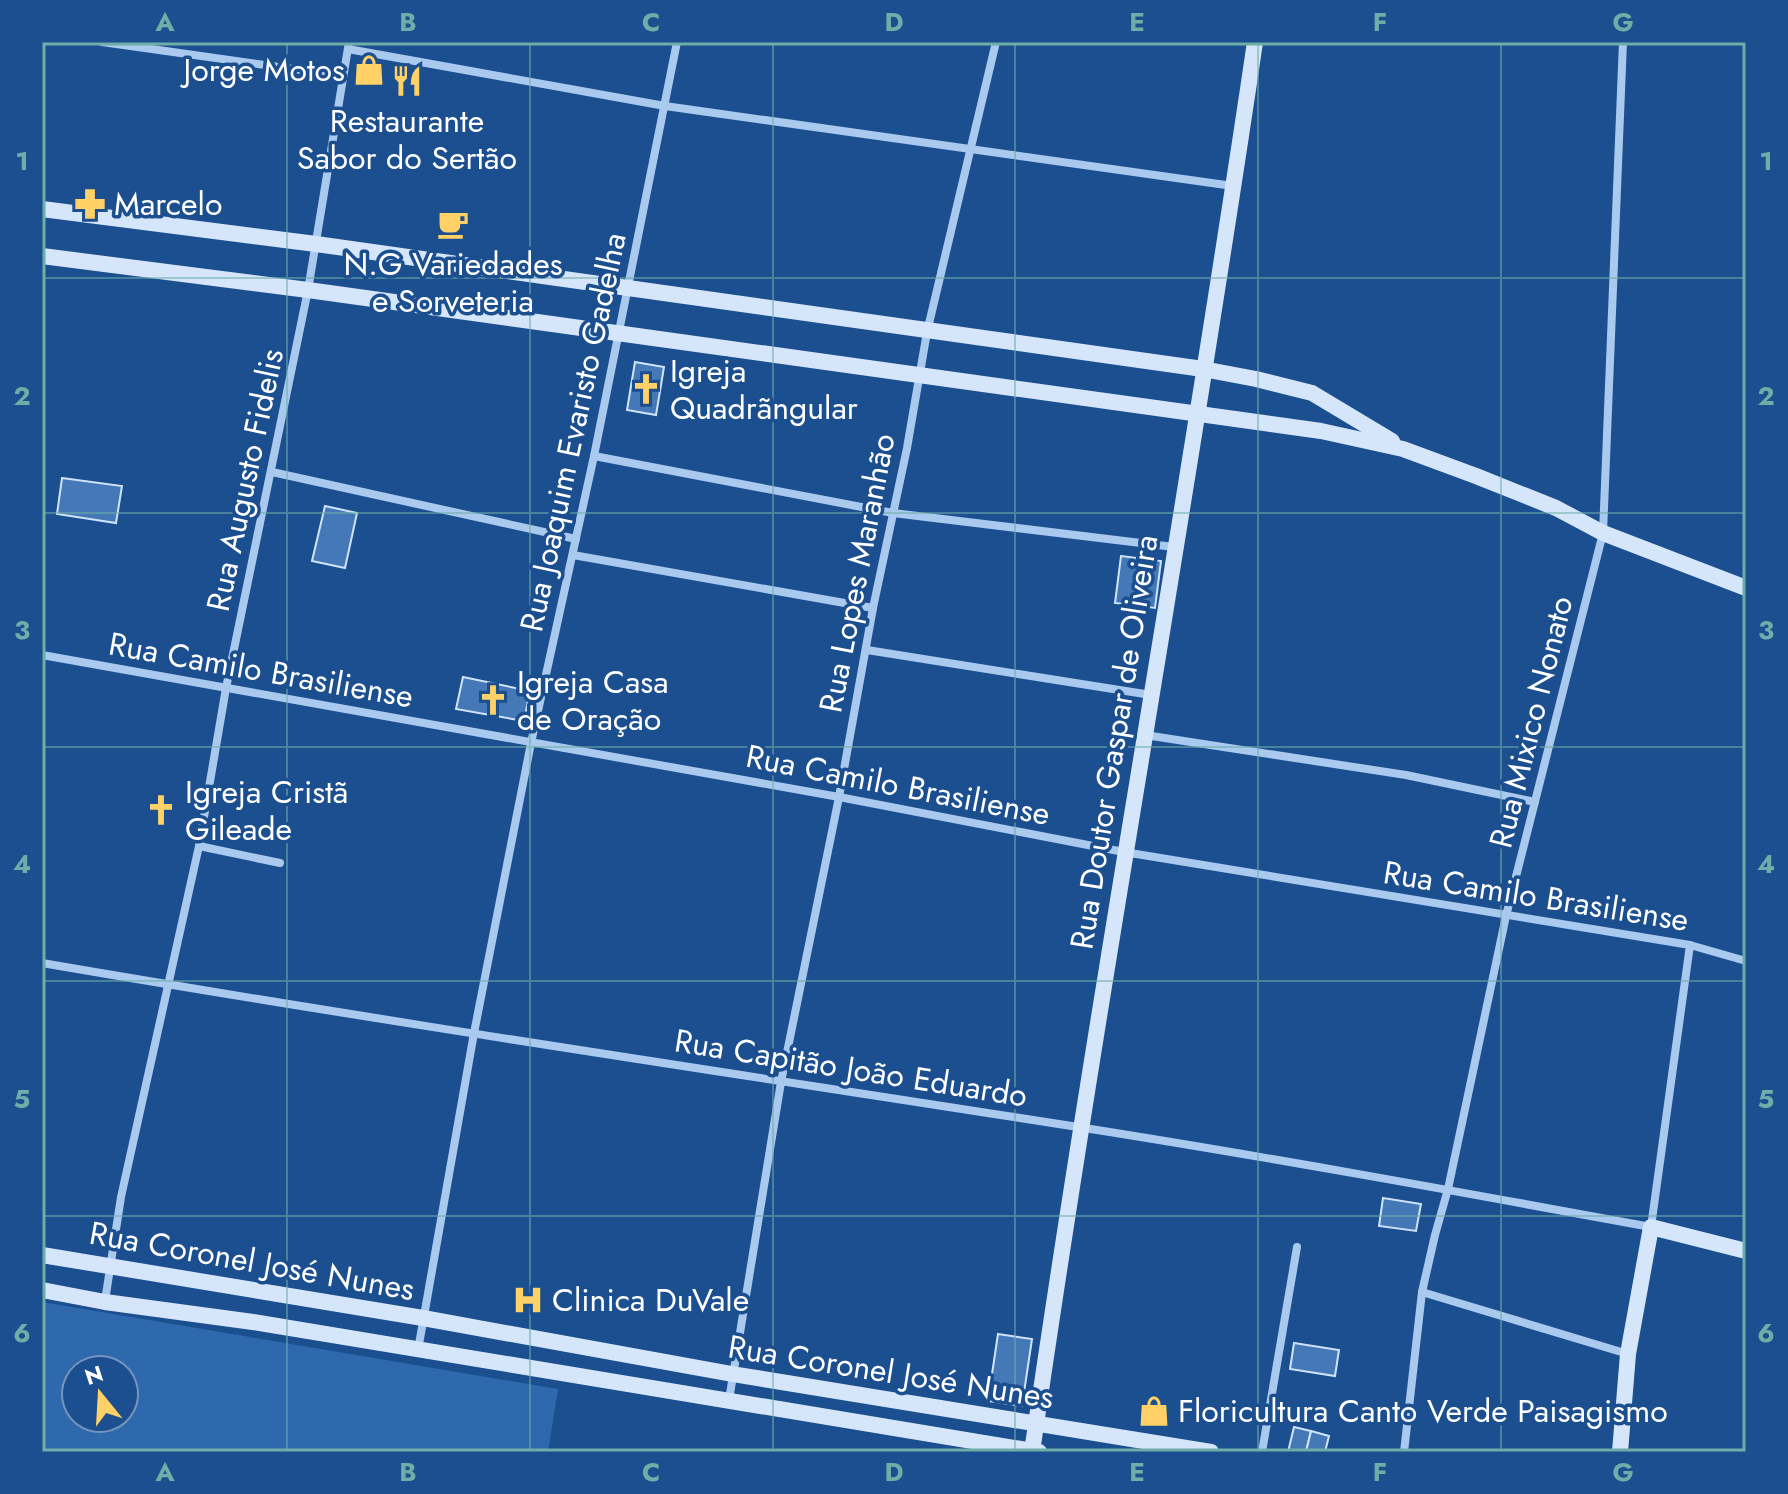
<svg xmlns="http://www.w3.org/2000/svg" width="1788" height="1494" font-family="Jost,sans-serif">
<rect width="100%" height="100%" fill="#1b4f8f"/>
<path fill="#2e69ad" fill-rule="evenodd" d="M42,1302L558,1389L548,1452H42ZM76,1370H124V1418H76Z"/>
<g fill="#4478b7" stroke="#cfe3fa" stroke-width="2">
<path d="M635,362L664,367L656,415L627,410Z"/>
<path d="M62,478L122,486L116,523L57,514Z"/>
<path d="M325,506L357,513L345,568L312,561Z"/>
<path d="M1121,556L1161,561L1155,608L1115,603Z"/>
<path d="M463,677L530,691L524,721L456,709Z"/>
<path d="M1383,1198L1421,1204L1416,1231L1379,1226Z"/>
<path d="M998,1334L1032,1339L1022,1406L988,1401Z"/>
<path d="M1294,1343L1339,1350L1335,1376L1290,1369Z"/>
<path d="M1294,1427L1311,1431L1306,1452H1288Z"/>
<path d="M1311,1431L1329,1436L1325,1452H1306Z"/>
</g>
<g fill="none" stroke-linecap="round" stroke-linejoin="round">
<g stroke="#a9c9ee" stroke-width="8">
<path d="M102,42L343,76"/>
<path d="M348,49L665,106L1233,186"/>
<path d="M594,456L893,513L1174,547"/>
<path d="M272,472L576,539"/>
<path d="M573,555L873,608"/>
<path d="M867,650L1151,695"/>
<path d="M42,655L839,797L1124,852L1690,945L1746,961"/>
<path d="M1145,735L1406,775L1535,802"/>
<path d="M199,846L280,863"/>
<path d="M42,963C386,1022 732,1073 1078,1127C1269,1157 1460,1192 1651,1227L1690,945"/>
<path d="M1422,1292L1628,1354"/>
<path d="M105,1301L121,1197L199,846L226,688L308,290L349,42"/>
<path d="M418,1350L474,1033L531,743L594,456L677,42"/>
<path d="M729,1400L781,1082L839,797L873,608L907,448L927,332L996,42"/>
<path d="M1262,1452L1297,1247"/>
<path d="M1404,1452L1422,1292L1435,1235L1448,1189L1506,916L1603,533L1623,42"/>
</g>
<g stroke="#d6e6fa" stroke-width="16">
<path d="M42,209L316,244L1203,369L1256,379L1312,393L1392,441"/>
<path d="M42,256L308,290L1321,431L1403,449L1476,476L1556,508L1603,533L1746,588"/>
<path d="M42,1255L423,1318L732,1374L1211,1452"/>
<path d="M42,1290L105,1302L253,1322L1039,1452"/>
<path d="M1032,1452C1100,981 1186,513 1255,42"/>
<path d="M1620,1452L1628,1354L1651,1227L1746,1251"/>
</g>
</g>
<path fill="none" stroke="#6fada8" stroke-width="2" stroke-opacity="0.55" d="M287,42V1452M530,42V1452M773,42V1452M1015,42V1452M1258,42V1452M1501,42V1452M42,278H1746M42,513H1746M42,747H1746M42,981H1746M42,1216H1746"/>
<defs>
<symbol id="shop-bare" viewBox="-9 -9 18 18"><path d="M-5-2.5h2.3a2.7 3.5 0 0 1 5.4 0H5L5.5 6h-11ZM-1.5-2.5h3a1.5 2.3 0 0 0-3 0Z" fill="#ffd166" stroke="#1b4f8f" stroke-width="2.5" paint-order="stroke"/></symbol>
<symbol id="restaurant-bare" viewBox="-9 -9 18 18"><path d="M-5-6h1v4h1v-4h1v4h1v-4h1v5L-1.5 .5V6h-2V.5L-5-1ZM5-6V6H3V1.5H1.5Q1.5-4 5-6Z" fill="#ffd166" stroke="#1b4f8f" stroke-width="2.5" paint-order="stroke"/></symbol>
<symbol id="pharmacy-bare" viewBox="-9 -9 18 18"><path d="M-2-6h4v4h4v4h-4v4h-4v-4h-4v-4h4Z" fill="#ffd166" stroke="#1b4f8f" stroke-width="2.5" paint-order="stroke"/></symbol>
<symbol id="cafe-bare" viewBox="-9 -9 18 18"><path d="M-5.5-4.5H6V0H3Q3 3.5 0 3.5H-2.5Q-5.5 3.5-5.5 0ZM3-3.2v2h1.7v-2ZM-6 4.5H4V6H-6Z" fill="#ffd166" stroke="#1b4f8f" stroke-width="2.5" paint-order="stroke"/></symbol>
<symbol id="church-bare" viewBox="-9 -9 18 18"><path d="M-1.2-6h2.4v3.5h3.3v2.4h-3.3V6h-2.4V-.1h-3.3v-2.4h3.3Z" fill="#ffd166" stroke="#1b4f8f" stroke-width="2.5" paint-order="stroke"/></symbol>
<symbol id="hospital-bare" viewBox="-9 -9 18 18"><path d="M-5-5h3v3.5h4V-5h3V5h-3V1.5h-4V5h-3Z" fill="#ffd166" stroke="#1b4f8f" stroke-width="2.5" paint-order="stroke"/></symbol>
</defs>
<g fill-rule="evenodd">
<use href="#shop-bare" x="347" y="48" width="44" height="44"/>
<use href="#restaurant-bare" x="385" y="59" width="44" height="44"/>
<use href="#pharmacy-bare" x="68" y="182" width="44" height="44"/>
<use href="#cafe-bare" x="431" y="202" width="44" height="44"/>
<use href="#church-bare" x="624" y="367" width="44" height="44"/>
<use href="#church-bare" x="471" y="678" width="44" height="44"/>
<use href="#church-bare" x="139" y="788" width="44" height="44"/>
<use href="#hospital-bare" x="506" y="1278" width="44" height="44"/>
<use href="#shop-bare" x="1132" y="1389" width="44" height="44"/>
</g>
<g text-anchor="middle" stroke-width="7" stroke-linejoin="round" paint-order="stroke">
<g font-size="32" fill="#fff" stroke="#1b4f8f" text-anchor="start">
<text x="345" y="81" text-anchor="end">Jorge Motos</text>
<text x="407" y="132" text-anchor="middle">Restaurante<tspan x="407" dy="37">Sabor do Sertão</tspan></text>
<text x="114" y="215">Marcelo</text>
<text x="453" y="275" text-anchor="middle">N.G Variedades<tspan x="453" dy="37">e Sorveteria</tspan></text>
<text x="670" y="382">Igreja<tspan x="670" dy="37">Quadrãngular</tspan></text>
<text x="517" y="693">Igreja Casa<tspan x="517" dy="37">de Oração</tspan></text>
<text x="185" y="803">Igreja Cristã<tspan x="185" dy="37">Gileade</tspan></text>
<text x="552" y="1311">Clinica DuVale</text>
<text x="1178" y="1422">Floricultura Canto Verde Paisagismo</text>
</g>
<g font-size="32" fill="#fff" stroke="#1b4f8f">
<text transform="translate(573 432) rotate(-78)" y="11">Rua Joaquim Evaristo Gadelha</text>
<text transform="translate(245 480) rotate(-78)" y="11">Rua Augusto Fidelis</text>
<text transform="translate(857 573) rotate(-79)" y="11">Rua Lopes Maranhão</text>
<text transform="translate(261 670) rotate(10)" y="11">Rua Camilo Brasiliense</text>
<text transform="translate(1531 722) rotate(-76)" y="11">Rua Mixico Nonato</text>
<text transform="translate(1114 742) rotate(-81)" y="11">Rua Doutor Gaspar de Oliveira</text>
<text transform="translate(898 785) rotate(11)" y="11">Rua Camilo Brasiliense</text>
<text transform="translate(1536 896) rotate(9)" y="11">Rua Camilo Brasiliense</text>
<text transform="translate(851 1068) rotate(9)" y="11">Rua Capitão João Eduardo</text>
<text transform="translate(252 1261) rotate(10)" y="11">Rua Coronel José Nunes</text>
<text transform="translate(891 1372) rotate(9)" y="11">Rua Coronel José Nunes</text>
</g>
</g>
<rect width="1788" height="1494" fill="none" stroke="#1b4f8f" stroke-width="88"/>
<g transform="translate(100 1394) rotate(342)"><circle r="38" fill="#1b4f8f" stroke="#7695bc" stroke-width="2"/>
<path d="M0-6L14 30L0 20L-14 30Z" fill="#ffd166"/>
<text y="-12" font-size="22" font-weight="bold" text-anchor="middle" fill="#ffffff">N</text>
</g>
<rect x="44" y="44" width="1700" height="1406" fill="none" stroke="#6fada8" stroke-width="3"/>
<g font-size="26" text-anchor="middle" font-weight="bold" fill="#6fada8">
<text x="165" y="31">A</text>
<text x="408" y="31">B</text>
<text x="651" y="31">C</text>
<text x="894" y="31">D</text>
<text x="1137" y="31">E</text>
<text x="1380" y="31">F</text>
<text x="1623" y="31">G</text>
<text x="22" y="170">1</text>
<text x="1766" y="170">1</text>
<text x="22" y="405">2</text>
<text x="1766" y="405">2</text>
<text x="22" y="639">3</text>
<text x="1766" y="639">3</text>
<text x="22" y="873">4</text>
<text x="1766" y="873">4</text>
<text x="22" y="1108">5</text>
<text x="1766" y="1108">5</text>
<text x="22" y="1342">6</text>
<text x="1766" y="1342">6</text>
<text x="165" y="1481">A</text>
<text x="408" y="1481">B</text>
<text x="651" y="1481">C</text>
<text x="894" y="1481">D</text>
<text x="1137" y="1481">E</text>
<text x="1380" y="1481">F</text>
<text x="1623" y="1481">G</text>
</g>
</svg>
